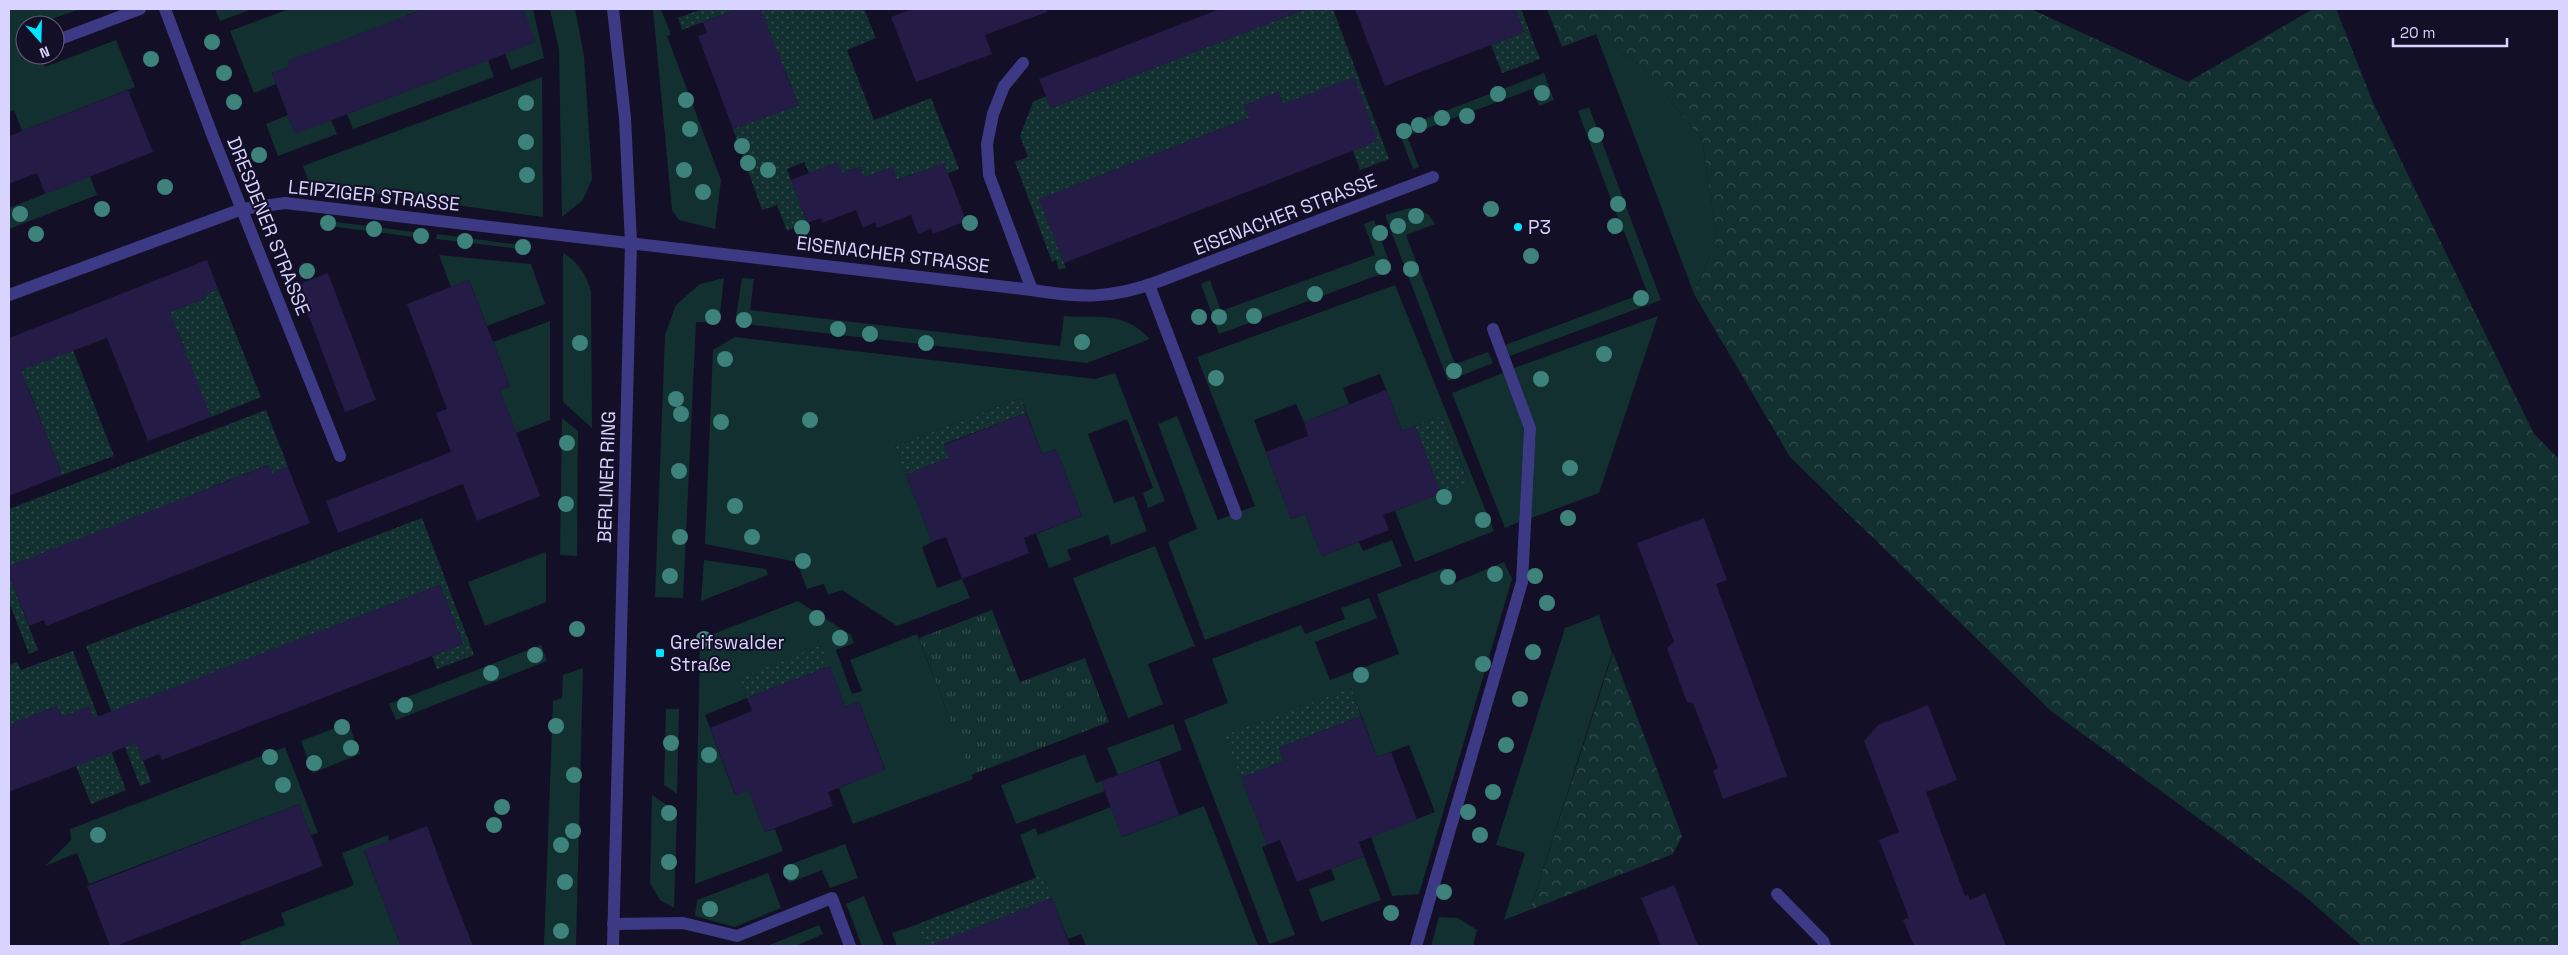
<svg xmlns="http://www.w3.org/2000/svg" width="2568" height="955" font-family="'Space Grotesk',sans-serif">
<defs>
<pattern id="forest-crowns" width="20" height="18" patternUnits="userSpaceOnUse" patternTransform="scale(1.25)"><rect width="20" height="18" fill="#12302f"/><path d="M2 6a3 3 0 1 1 6 0M12 15a3 3 0 1 1 6 0" fill="none" stroke="#344d4e"/></pattern>
<pattern id="park-tufts" width="24" height="20" patternUnits="userSpaceOnUse" patternTransform="scale(1.25)"><rect width="24" height="20" fill="#12302f"/><path d="M3 7l-1-3M5 7V3M7 7l1-3M15 17l-1-3M17 17v-4M19 17l1-3" fill="none" stroke="#344d4e"/></pattern>
<pattern id="garden-dots" width="8" height="8" patternUnits="userSpaceOnUse" patternTransform="scale(1.25)"><rect width="8" height="8" fill="#12302f"/><path d="M2 2h.1M6 6h.1" fill="none" stroke="#344d4e" stroke-width="1.8" stroke-linecap="round"/></pattern>
</defs>
<rect width="100%" height="100%" fill="#130f26"/>
<g fill="#12302f">
<path d="M9,9H80L35,25H25V55H40L45,67L116,40L135,87L22,131L14,110L9,112Z"/>
<path d="M215,9H252L220,21Z"/>
<path d="M289,9H424L407,15L409,21L288,62L290,67L272,73L276,84L254,93L230,31Z"/>
<path d="M523,9H533L544,58L511,70L505,53L535,42Z"/>
<path d="M550,9H575L584,56L592,179L583,200L562,217L559,50Z"/>
<path d="M653,9H661L671,35L667,36L721,180L715,229L679,220L672,210Z"/>
<path d="M1596,34L1642,67L1702,139L1717,238L1694,294Z"/>
<path d="M488,60L494,77L353,129L347,114Z"/>
<path d="M1544,73L1554,100L1539,106L1532,89L1471,112L1473,118L1465,121L1462,115L1407,136L1419,167L1413,169L1398,129Z"/>
<path d="M542,77L543,217L310,185L303,166Z"/>
<path d="M1589,107L1661,300L1510,356L1505,345L1647,292L1624,231L1612,235L1607,223L1618,218L1578,111Z"/>
<path d="M288,115L295,133L331,120L337,134L278,156L266,124Z"/>
<path d="M90,176L97,195L9,229V208Z"/>
<path d="M1410,208L1428,214L1435,224L1406,235L1455,364L1488,352L1493,363L1448,381L1385,215Z"/>
<path d="M321,220L430,234L429,239L321,225Z"/>
<path d="M1374,220L1392,270L1219,334L1201,284L1210,280L1221,311L1375,255L1364,224Z"/>
<path d="M437,234L528,246V250L436,239Z"/>
<path d="M563,253C579,263 586,274 591,292L592,428L563,402Z"/>
<path d="M439,255L531,264L545,304L487,326L469,280L451,287Z"/>
<path d="M724,278L719,323L696,322L683,598L655,597L665,335L676,305L700,284Z"/>
<path d="M742,278L754,279L750,310L1060,346L1064,316C1100,319 1122,310 1150,339L1087,363L735,323Z"/>
<path d="M1395,285L1494,531L1415,562L1395,511L1469,482L1442,416L1402,431L1380,374L1343,388L1349,404L1304,422L1296,404L1254,420L1291,519L1305,514L1322,556L1359,542L1363,551L1392,540L1402,566L1205,640L1168,542L1197,529L1158,424L1177,416L1218,520L1255,506L1197,357Z"/>
<path d="M1658,316L1599,493L1531,518L1536,427L1514,368Z"/>
<path d="M550,321V420L516,433L500,390L510,386L493,342Z"/>
<path d="M735,337L1095,379L1115,373L1165,501L1148,508L1143,493L1153,488L1127,419L1088,434L1114,503L1134,496L1147,531L1111,545L1108,535L1067,550L1071,560L1049,568L1036,534L1082,516L1056,449L1042,454L1021,398L895,446L932,542L922,547L937,588L962,579L970,598L897,626L842,590L828,595L824,584L807,589L797,562L705,544L713,350Z"/>
<path d="M1503,373L1524,429L1519,522L1505,528L1452,393Z"/>
<path d="M562,418L578,431L577,556L560,555Z"/>
<path d="M1155,546L1195,646L1148,664L1163,704L1128,718L1073,578Z"/>
<path d="M546,552V602L485,626L468,582Z"/>
<path d="M704,560L766,569L768,575L701,601Z"/>
<path d="M1504,562L1512,579L1419,894L1392,896L1371,837L1435,812L1409,745L1377,757L1351,688L1232,753L1267,845L1262,847L1295,935L1269,944L1184,720L1228,703L1212,659L1301,625L1305,634L1345,619L1341,608L1369,598L1377,618L1315,642L1330,680L1399,654L1377,594L1445,568L1451,584Z"/>
<path d="M798,601L851,635L854,643L836,650L852,694L862,691L850,660L917,634L973,779L853,824L839,788L885,769L859,702L845,707L822,646L740,678L747,698L705,715L735,795L749,790L765,832L775,829L783,851L695,884L700,639Z"/>
<path d="M1599,615L1612,653L1530,910L1504,920L1525,853L1496,845L1565,628Z"/>
<path d="M541,645L547,661L396,720L389,704Z"/>
<path d="M583,668L576,946H544L553,701L562,698L563,675Z"/>
<path d="M666,709H679L677,794L664,785Z"/>
<path d="M348,723L360,754L313,773L301,741Z"/>
<path d="M1173,724L1182,750L1118,775L1107,748Z"/>
<path d="M285,747L318,833L311,835L299,804L89,884L77,853L45,866L71,840L70,829Z"/>
<path d="M1085,754L1096,783L1101,781L1105,791L1016,824L1001,785Z"/>
<path d="M652,795L677,812L674,908L660,900L650,883Z"/>
<path d="M1204,806L1258,946H1086L1081,934L1068,939L1043,876L1036,878L1020,835L1035,828L1038,835L1111,807L1122,837Z"/>
<path d="M388,835L389,841L364,851L401,946H241L240,942L285,925L281,913L354,885L342,853Z"/>
<path d="M845,844L858,878L830,888L822,870L789,883L783,867Z"/>
<path d="M1364,856L1381,900L1321,922L1309,889L1335,880L1331,869Z"/>
<path d="M768,873L781,908L735,927L695,916L697,900Z"/>
<path d="M864,896L884,946H862L846,904Z"/>
<path d="M1439,917L1458,918L1477,930L1473,946H1431Z"/>
<path d="M918,924L926,946H897L892,933Z"/>
<path d="M819,925L823,934L796,946H767Z"/>
</g>
<g fill="url(#forest-crowns)">
<path d="M1547,9H2031L2188,82L2313,9H2336L2374,105L2534,434L2559,459V946H2362L2301,893L2051,711L1790,457L1694,294L1717,238L1702,139L1642,67L1596,34L1562,47Z"/>
<path d="M1613,653L1682,836L1673,854L1530,910Z"/>
</g>
<path fill="url(#park-tufts)" d="M992,610L1020,682L1085,658L1109,722L971,775L919,638Z"/>
<g fill="url(#garden-dots)">
<path d="M702,9H737L682,30L678,18Z"/>
<path d="M761,9H864L876,38L847,50L874,120L931,98L959,169L919,184L915,173L897,180L892,167L864,178L859,167L842,173H809L804,162L787,169L807,223L787,231L777,205L762,210L733,129L798,105L785,70L777,73Z"/>
<path d="M1305,9H1333L1389,159L1360,170L1353,151L1283,104L1278,92L1249,118L1040,199L1066,268L1059,270L1056,260L1052,262L1015,162L1028,157L1020,136L1033,102L1046,96L1051,108Z"/>
<path d="M1515,9H1521L1540,59L1502,73L1491,45L1524,32Z"/>
<path d="M218,289L261,397L211,417L177,350L184,347L176,328L162,315L206,298L205,294Z"/>
<path d="M73,350L114,456L62,475L28,387L13,373Z"/>
<path d="M1021,398L1026,413L944,444L949,458L906,475L895,446Z"/>
<path d="M266,410L288,467L272,473L268,465L214,486L29,567L25,560L9,566V509Z"/>
<path d="M1442,416L1469,483L1441,494L1415,426Z"/>
<path d="M422,518L474,655L437,669L432,656L463,644L440,585L123,708L151,782L140,786L86,646Z"/>
<path d="M9,575L38,650L29,654L9,602Z"/>
<path d="M822,645L830,666L747,698L740,678Z"/>
<path d="M73,651L126,790L91,804L76,766L89,707L62,717L57,706L9,725V665L17,662L21,670Z"/>
<path d="M1351,688L1361,716L1279,748L1284,761L1241,778L1225,735Z"/>
<path d="M1043,875L1052,898L970,930L974,944L967,946H926L918,924Z"/>
</g>
<g fill="#241b47">
<path d="M424,9H523L536,42L295,134L272,73L290,67L287,61Z"/>
<path d="M737,9H761L798,105L733,129L698,36L707,33L703,22Z"/>
<path d="M912,9H1046L1047,12L985,35L992,54L916,82L891,17Z"/>
<path d="M1220,9H1299L1300,11L1051,108L1039,79Z"/>
<path d="M1355,9H1515L1524,32L1385,86Z"/>
<path d="M1354,77L1378,141L1064,263L1039,199L1249,118L1244,105L1278,92L1283,104Z"/>
<path d="M128,90L153,152L45,194L37,173L9,184V136Z"/>
<path d="M837,162L842,173L860,167L864,178L892,167L897,180L944,163L966,221L933,234L931,229L918,234L911,215L877,228L875,222L863,228L856,210L822,223L821,218L807,223L791,180Z"/>
<path d="M207,260L218,289L205,294L206,298L170,312L211,417L148,441L107,338L21,370L62,475L9,496V338Z"/>
<path d="M328,273L376,400L345,412L297,285Z"/>
<path d="M469,280L510,386L500,390L540,496L477,521L463,484L338,533L326,501L451,452L436,413L447,409L407,304Z"/>
<path d="M1386,390L1402,431L1415,426L1441,494L1383,515L1389,530L1322,556L1305,514L1291,519L1266,452L1308,436L1304,422Z"/>
<path d="M1026,413L1042,454L1056,449L1082,516L1024,538L1029,553L962,579L946,537L932,542L906,475L949,458L944,445Z"/>
<path d="M269,465L272,473L288,467L310,523L46,626L44,620L29,626L9,575V566Z"/>
<path d="M1704,518L1727,580L1716,584L1787,776L1723,799L1713,771L1718,768L1693,703L1687,702L1667,648L1674,642L1637,543Z"/>
<path d="M440,585L463,644L162,760L159,754L143,761L136,743L9,792V725L57,706L62,717L89,706L94,718Z"/>
<path d="M830,666L845,707L859,702L885,770L828,792L833,806L765,832L749,790L736,796L710,728L752,711L747,698Z"/>
<path d="M1928,705L1957,780L1926,792L1965,896L1968,895L1970,900L1985,893L2006,946H1914L1903,920L1909,918L1879,840L1899,832L1864,741L1878,725Z"/>
<path d="M1361,716L1377,757L1391,752L1417,820L1359,842L1364,856L1297,882L1280,840L1267,845L1241,778L1284,761L1279,748Z"/>
<path d="M1159,760L1179,815L1122,837L1101,781Z"/>
<path d="M299,804L323,866L116,946H110L87,886Z"/>
<path d="M427,826L447,880L473,946H401L364,850Z"/>
<path d="M1674,885L1698,946H1661L1641,898Z"/>
<path d="M1052,898L1070,946H934L933,944Z"/>
</g>
<g fill="none" stroke-linecap="round" stroke-linejoin="round">
<g stroke="#3d3a85" stroke-width="12">
<path d="M55,41L140,9"/>
<path d="M1149,285L1236,514"/>
<path d="M1416,946L1522,582L1530,428L1493,329"/>
</g>
<g stroke="#3d3a85" stroke-width="12">
<path d="M165,9L213,137L340,456"/>
<path d="M1023,63L1004,86L993,114L987,144L989,175L1032,290"/>
<path d="M9,295L242,209L285,203L1032,290C1079,298 1111,299 1157,282L1433,177"/>
<path d="M1777,894L1823,941L1825,946"/>
<path d="M613,924L683,923L737,936L832,898L850,946"/>
</g>
<path stroke="#3d3a85" stroke-width="12" d="M613,9L625,118L631,243L613,946"/>
</g>
<g fill="#3d827b">
<circle cx="212" cy="42" r="8"/>
<circle cx="151" cy="59" r="8"/>
<circle cx="224" cy="73" r="8"/>
<circle cx="1542" cy="93" r="8"/>
<circle cx="1498" cy="94" r="8"/>
<circle cx="686" cy="100" r="8"/>
<circle cx="234" cy="102" r="8"/>
<circle cx="526" cy="103" r="8"/>
<circle cx="1467" cy="116" r="8"/>
<circle cx="1442" cy="118" r="8"/>
<circle cx="1419" cy="125" r="8"/>
<circle cx="690" cy="129" r="8"/>
<circle cx="1404" cy="131" r="8"/>
<circle cx="1596" cy="135" r="8"/>
<circle cx="526" cy="142" r="8"/>
<circle cx="742" cy="146" r="8"/>
<circle cx="259" cy="155" r="8"/>
<circle cx="748" cy="163" r="8"/>
<circle cx="684" cy="170" r="8"/>
<circle cx="768" cy="170" r="8"/>
<circle cx="527" cy="175" r="8"/>
<circle cx="165" cy="187" r="8"/>
<circle cx="703" cy="192" r="8"/>
<circle cx="1618" cy="204" r="8"/>
<circle cx="102" cy="209" r="8"/>
<circle cx="1491" cy="209" r="8"/>
<circle cx="20" cy="214" r="8"/>
<circle cx="1416" cy="216" r="8"/>
<circle cx="328" cy="223" r="8"/>
<circle cx="970" cy="223" r="8"/>
<circle cx="1398" cy="226" r="8"/>
<circle cx="1615" cy="226" r="8"/>
<circle cx="802" cy="228" r="8"/>
<circle cx="374" cy="229" r="8"/>
<circle cx="1380" cy="233" r="8"/>
<circle cx="36" cy="234" r="8"/>
<circle cx="421" cy="236" r="8"/>
<circle cx="465" cy="241" r="8"/>
<circle cx="523" cy="247" r="8"/>
<circle cx="1531" cy="256" r="8"/>
<circle cx="1383" cy="267" r="8"/>
<circle cx="1411" cy="269" r="8"/>
<circle cx="307" cy="271" r="8"/>
<circle cx="1315" cy="294" r="8"/>
<circle cx="1641" cy="298" r="8"/>
<circle cx="1254" cy="316" r="8"/>
<circle cx="713" cy="317" r="8"/>
<circle cx="1199" cy="317" r="8"/>
<circle cx="1219" cy="317" r="8"/>
<circle cx="744" cy="320" r="8"/>
<circle cx="838" cy="329" r="8"/>
<circle cx="870" cy="334" r="8"/>
<circle cx="1082" cy="342" r="8"/>
<circle cx="580" cy="343" r="8"/>
<circle cx="926" cy="343" r="8"/>
<circle cx="1604" cy="354" r="8"/>
<circle cx="725" cy="359" r="8"/>
<circle cx="1454" cy="371" r="8"/>
<circle cx="1216" cy="378" r="8"/>
<circle cx="1541" cy="379" r="8"/>
<circle cx="676" cy="399" r="8"/>
<circle cx="681" cy="414" r="8"/>
<circle cx="810" cy="420" r="8"/>
<circle cx="721" cy="422" r="8"/>
<circle cx="567" cy="443" r="8"/>
<circle cx="1570" cy="468" r="8"/>
<circle cx="679" cy="471" r="8"/>
<circle cx="1444" cy="497" r="8"/>
<circle cx="566" cy="504" r="8"/>
<circle cx="735" cy="506" r="8"/>
<circle cx="1568" cy="518" r="8"/>
<circle cx="1483" cy="520" r="8"/>
<circle cx="680" cy="537" r="8"/>
<circle cx="752" cy="537" r="8"/>
<circle cx="803" cy="561" r="8"/>
<circle cx="1495" cy="574" r="8"/>
<circle cx="670" cy="576" r="8"/>
<circle cx="1535" cy="576" r="8"/>
<circle cx="1448" cy="577" r="8"/>
<circle cx="1547" cy="603" r="8"/>
<circle cx="817" cy="618" r="8"/>
<circle cx="577" cy="629" r="8"/>
<circle cx="840" cy="638" r="8"/>
<circle cx="704" cy="639" r="8"/>
<circle cx="1533" cy="652" r="8"/>
<circle cx="535" cy="655" r="8"/>
<circle cx="1483" cy="664" r="8"/>
<circle cx="491" cy="673" r="8"/>
<circle cx="1361" cy="675" r="8"/>
<circle cx="1520" cy="699" r="8"/>
<circle cx="405" cy="705" r="8"/>
<circle cx="556" cy="726" r="8"/>
<circle cx="342" cy="727" r="8"/>
<circle cx="671" cy="743" r="8"/>
<circle cx="1506" cy="745" r="8"/>
<circle cx="351" cy="748" r="8"/>
<circle cx="709" cy="755" r="8"/>
<circle cx="270" cy="757" r="8"/>
<circle cx="314" cy="763" r="8"/>
<circle cx="574" cy="775" r="8"/>
<circle cx="283" cy="785" r="8"/>
<circle cx="1493" cy="792" r="8"/>
<circle cx="502" cy="807" r="8"/>
<circle cx="1468" cy="812" r="8"/>
<circle cx="669" cy="813" r="8"/>
<circle cx="494" cy="825" r="8"/>
<circle cx="573" cy="831" r="8"/>
<circle cx="98" cy="835" r="8"/>
<circle cx="1480" cy="835" r="8"/>
<circle cx="561" cy="845" r="8"/>
<circle cx="669" cy="862" r="8"/>
<circle cx="791" cy="872" r="8"/>
<circle cx="565" cy="882" r="8"/>
<circle cx="1444" cy="892" r="8"/>
<circle cx="710" cy="909" r="8"/>
<circle cx="1391" cy="913" r="8"/>
<circle cx="561" cy="931" r="8"/>
</g>
<g fill="#00e5ff" stroke="#130f26" stroke-width="2">
<circle cx="1518" cy="227" r="5"/>
<rect x="655" y="648" width="10" height="10" rx="2.5"/>
</g>
<g text-anchor="middle" stroke-width="4" stroke-linejoin="round" paint-order="stroke">
<g font-size="19" fill="#d9d4ff" stroke="#130f26">
<text transform="translate(374 195) rotate(6)" y="7">LEIPZIGER STRASSE</text>
<text transform="translate(1285 214) rotate(-21)" y="7">EISENACHER STRASSE</text>
<text transform="translate(269 226) rotate(68)" y="7">DRESDENER STRASSE</text>
<text transform="translate(893 254) rotate(7)" y="7">EISENACHER STRASSE</text>
<text transform="translate(606 477) rotate(-88)" y="7">BERLINER RING</text>
</g>
<g font-size="19" fill="#d9d4ff" stroke="#130f26" text-anchor="start">
<text x="1528" y="234">P3</text>
<text x="670" y="649">Greifswalder<tspan x="670" dy="22">Straße</tspan></text>
</g>
</g>
<rect width="2568" height="955" fill="none" stroke="#d9d4ff" stroke-width="20"/>
<g transform="translate(40 40) rotate(160)"><circle r="24" fill="#130f26" stroke="#625e7d"/>
<path d="M0-4L9 19L0 12L-9 19Z" fill="#00e5ff"/>
<text y="-8" font-size="14" font-weight="bold" text-anchor="middle" fill="#d9d4ff">N</text>
</g>
<path d="M2393 38v8h114v-8" fill="none" stroke="#d9d4ff" stroke-width="2.5"/>
<text x="2400" y="38" font-size="15" fill="#d9d4ff" stroke="#130f26" stroke-width="4" paint-order="stroke">20 m</text>
</svg>
